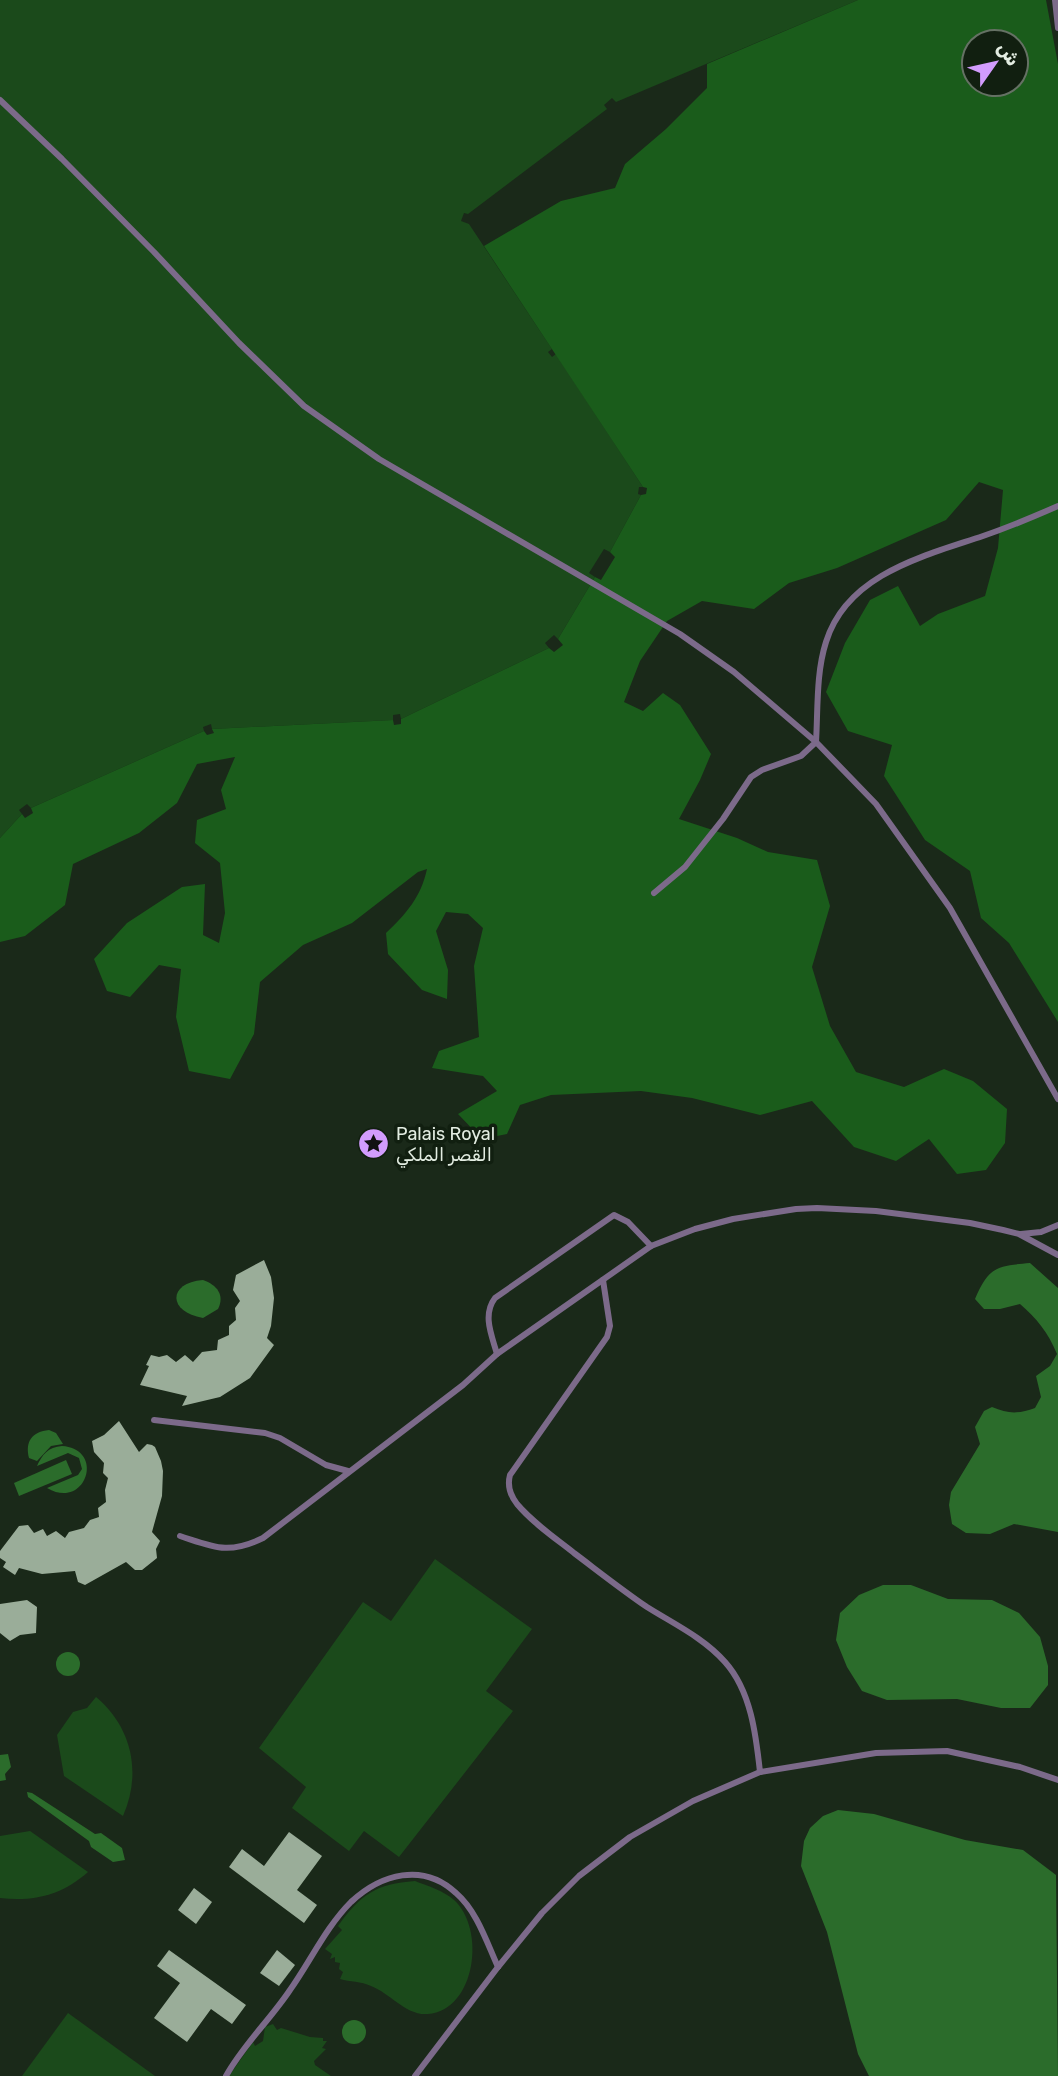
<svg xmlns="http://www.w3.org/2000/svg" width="1058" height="2076" font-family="Rubik,Vazirmatn,sans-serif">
<rect width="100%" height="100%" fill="#1a2919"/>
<g fill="#1b4a1b">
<path d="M0,0H858L616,102L612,98L604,105L607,109L468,214L464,213L461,221L469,224L552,349L548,352L552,357L556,354L643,487H639L638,494L641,495L610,552L604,549L589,573L595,577L558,639L554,635L545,643L549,648L401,719L400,714L393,715V720L212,729L211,724L203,727L204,731L31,808L27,804L19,810L22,814L0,838Z"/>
<path d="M435,1559L532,1629L486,1691L513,1711L399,1857L364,1831L349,1851L292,1808L306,1787L259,1748L363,1602L391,1621Z"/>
<path d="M96,1697C132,1727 142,1773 123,1816L64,1776L57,1735L73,1712L87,1708Z"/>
<path d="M30,1831L88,1872C62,1895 34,1902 0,1898V1836Z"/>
<path d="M415,1881C428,1886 444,1891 454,1900C486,1929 476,2010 428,2014C406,2016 390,1993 371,1986C361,1981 350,1982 340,1979L343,1972L339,1969L340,1963L335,1962V1957L330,1959L332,1954L325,1949L342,1930L338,1926C361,1894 376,1884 415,1881Z"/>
<path d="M68,2013L155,2076H22Z"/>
<path d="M273,2024L277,2030L281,2028L310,2037L323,2038V2041H327L322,2048L326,2049L314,2061L315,2065L331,2076H229L253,2042L255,2046L263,2041L265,2027Z"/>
</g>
<path fill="#1a5c1b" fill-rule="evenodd" d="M858,0H1046L1058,64V1022L1009,943L981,918L970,871L925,840L884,776L892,745L848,731L826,692L845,643L870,600L898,586L920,626L938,614L985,596L998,548L1003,490L979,482L946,520L837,568L789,583L754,609L702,601L667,621L640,661L624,702L643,711L663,693L680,705L711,754L700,780L679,819L737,838L768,852L817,860L830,906L812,967L830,1026L856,1072L904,1087L944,1069L973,1081L1007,1109L1005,1143L986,1170L957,1174L929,1139L896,1161L854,1147L812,1101L760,1115L692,1098L641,1091L551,1095L520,1105L507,1134L482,1139L458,1114L497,1091L483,1076L432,1068L439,1051L479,1037L474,966L483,928L468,914L446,912L436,931L448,970L447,999L422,990L388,954L386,933C406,914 421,897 427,869L418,872L352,923L303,945L260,982L254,1034L230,1079L189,1071L176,1017L181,969L159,965L130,997L107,991L94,959L127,923L182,887L205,884L203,935L219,943L225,913L220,863L195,843L197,820L226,809L221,790L235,757L197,764L177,803L139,833L73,864L65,905L25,936L0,942V838L22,814L25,818L33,813L31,808L204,731L207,735L214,733L212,729L393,720L394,725L401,724V719L549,648L554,652L563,645L558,639L595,577L601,580L615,557L610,552L641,495L646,494L647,488L643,487L484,246L561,201L615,188L625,164L666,129L707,88V64ZM974,42H1016V84H974Z"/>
<g fill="#2b6c2b">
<path d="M1030,1263L1058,1288V1532L1014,1524L990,1534L966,1533L952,1524L949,1505L951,1492L980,1444L975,1427L984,1411L992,1407C1008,1414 1019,1414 1035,1408L1041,1397L1036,1376L1050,1366L1057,1354C1048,1332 1037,1319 1020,1304L1000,1309H984L975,1299C989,1266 997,1266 1030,1263Z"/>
<path d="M203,1280C217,1285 225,1295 218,1309L203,1318C168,1312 167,1283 203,1280Z"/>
<path d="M49,1430L56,1433L63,1444L51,1446L37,1461L29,1458C25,1441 32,1432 49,1430Z"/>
<path d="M62,1446C106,1449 86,1511 47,1488L78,1475L82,1469L79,1458L68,1453L37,1466C42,1455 48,1447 62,1446Z"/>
<path d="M66,1460L72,1474L19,1496L14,1483Z"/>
<path d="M883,1585H911L948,1599L992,1600L1019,1613L1040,1637L1048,1666V1685L1030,1708H1001L957,1699L887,1700L862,1691L847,1667L836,1640L840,1613L859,1595Z"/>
<circle cx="68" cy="1664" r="12"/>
<path d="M8,1754L11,1767L5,1774L6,1780L0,1781V1755Z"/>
<path d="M27,1792L32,1793L95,1834L101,1833L122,1848L125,1860L113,1862L91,1847L89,1841L28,1797Z"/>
<path d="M838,1810L874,1814L965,1840L1023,1850L1056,1875L1058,2076H869L858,2054L827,1932L801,1866L804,1841L810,1828L823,1816Z"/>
<circle cx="354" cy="2032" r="12"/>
</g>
<g fill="#9aad99">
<path d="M264,1260L271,1277L274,1298L271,1326L267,1338L274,1345L250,1378L220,1397L182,1406L187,1396L140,1385L149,1366L146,1365L151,1355L159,1357L167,1355L176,1362L185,1355L193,1362L202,1352L217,1350L218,1340L229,1335V1326L236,1320L235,1308L240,1301L233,1290L236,1275Z"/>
<path d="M119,1421L139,1452L147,1444L152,1445L155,1447L161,1461L163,1471L162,1496L152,1532L160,1541L156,1549L157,1558L142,1570H135L126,1562L85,1585L78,1582L75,1571L42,1574L19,1568L15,1575L3,1567L6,1562L0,1558V1551L19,1526L28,1525L34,1533L43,1529L47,1536L56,1531L65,1538L69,1532L84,1528L90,1520L99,1517L98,1508L106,1502L105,1490L108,1478L103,1473L104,1463L94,1452L92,1441L104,1435Z"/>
<path d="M27,1600L37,1607L36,1633L20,1635L10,1641L0,1633V1604Z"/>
<path d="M289,1832L322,1856L297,1890L317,1905L304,1923L229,1867L242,1849L264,1866Z"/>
<path d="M194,1888L212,1902L196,1924L178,1910Z"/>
<path d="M169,1950L246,2005L232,2024L211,2009L187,2042L154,2018L180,1983L157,1966Z"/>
<path d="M277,1950L295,1965L279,1986L260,1973Z"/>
</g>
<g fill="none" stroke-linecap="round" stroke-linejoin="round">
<g stroke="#7c6a8a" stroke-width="6">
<path d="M1055,0L1058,28"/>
<path d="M0,100L62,159L154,252L239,343L304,406L379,459L680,634L734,672L816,742L801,756L762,770L751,777L723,819L685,867L654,893"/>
<path d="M1058,506C1033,517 1009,527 983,536C924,556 847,574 826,642C816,673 818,709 816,742L876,804L950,908L1058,1099"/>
<path d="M1021,1234L1041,1232L1058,1225"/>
<path d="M603,1280L610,1326L607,1337L510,1475C507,1486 510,1495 517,1504C533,1523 555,1538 574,1553C598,1571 622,1590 647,1607C674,1624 704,1638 725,1662C751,1691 756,1735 760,1772"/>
<path d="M497,1354C492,1336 482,1315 495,1298L614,1215L628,1222L651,1246"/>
<path d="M154,1420L265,1433L280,1438L326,1465L348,1471"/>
<path d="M180,1536C214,1547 228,1555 263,1538L463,1385L497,1354L651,1246L695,1229L733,1219L796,1209L817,1208L876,1211L970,1223L1003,1230L1019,1234L1058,1255"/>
<path d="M226,2076C243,2045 270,2020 290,1990C310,1962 326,1927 351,1902C381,1874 423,1862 456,1893C477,1911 487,1943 498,1967"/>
<path d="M415,2076L498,1967L542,1913L579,1876L630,1837L693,1801L760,1772L876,1753L947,1751L1020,1767L1058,1780"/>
</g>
</g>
<defs>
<symbol id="sight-disc" viewBox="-11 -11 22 22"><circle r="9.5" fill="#d29cfd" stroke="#111f10"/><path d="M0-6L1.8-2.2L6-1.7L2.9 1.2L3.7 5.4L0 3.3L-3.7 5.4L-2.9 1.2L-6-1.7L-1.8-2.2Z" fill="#111"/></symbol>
</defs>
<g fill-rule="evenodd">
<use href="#sight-disc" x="356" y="1126" width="35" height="35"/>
</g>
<g text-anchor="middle" stroke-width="7" stroke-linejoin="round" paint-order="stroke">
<g font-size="18" fill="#e3ede2" stroke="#111f10" text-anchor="start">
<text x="396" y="1140">Palais Royal<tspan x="396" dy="21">القصر الملكي</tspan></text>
</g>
</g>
<g transform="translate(995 63) rotate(56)"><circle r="33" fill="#111f10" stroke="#657164" stroke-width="2"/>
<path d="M0-5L12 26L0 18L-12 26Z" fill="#d29cfd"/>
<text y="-10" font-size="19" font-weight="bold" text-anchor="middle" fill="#e3ede2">ش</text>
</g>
</svg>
